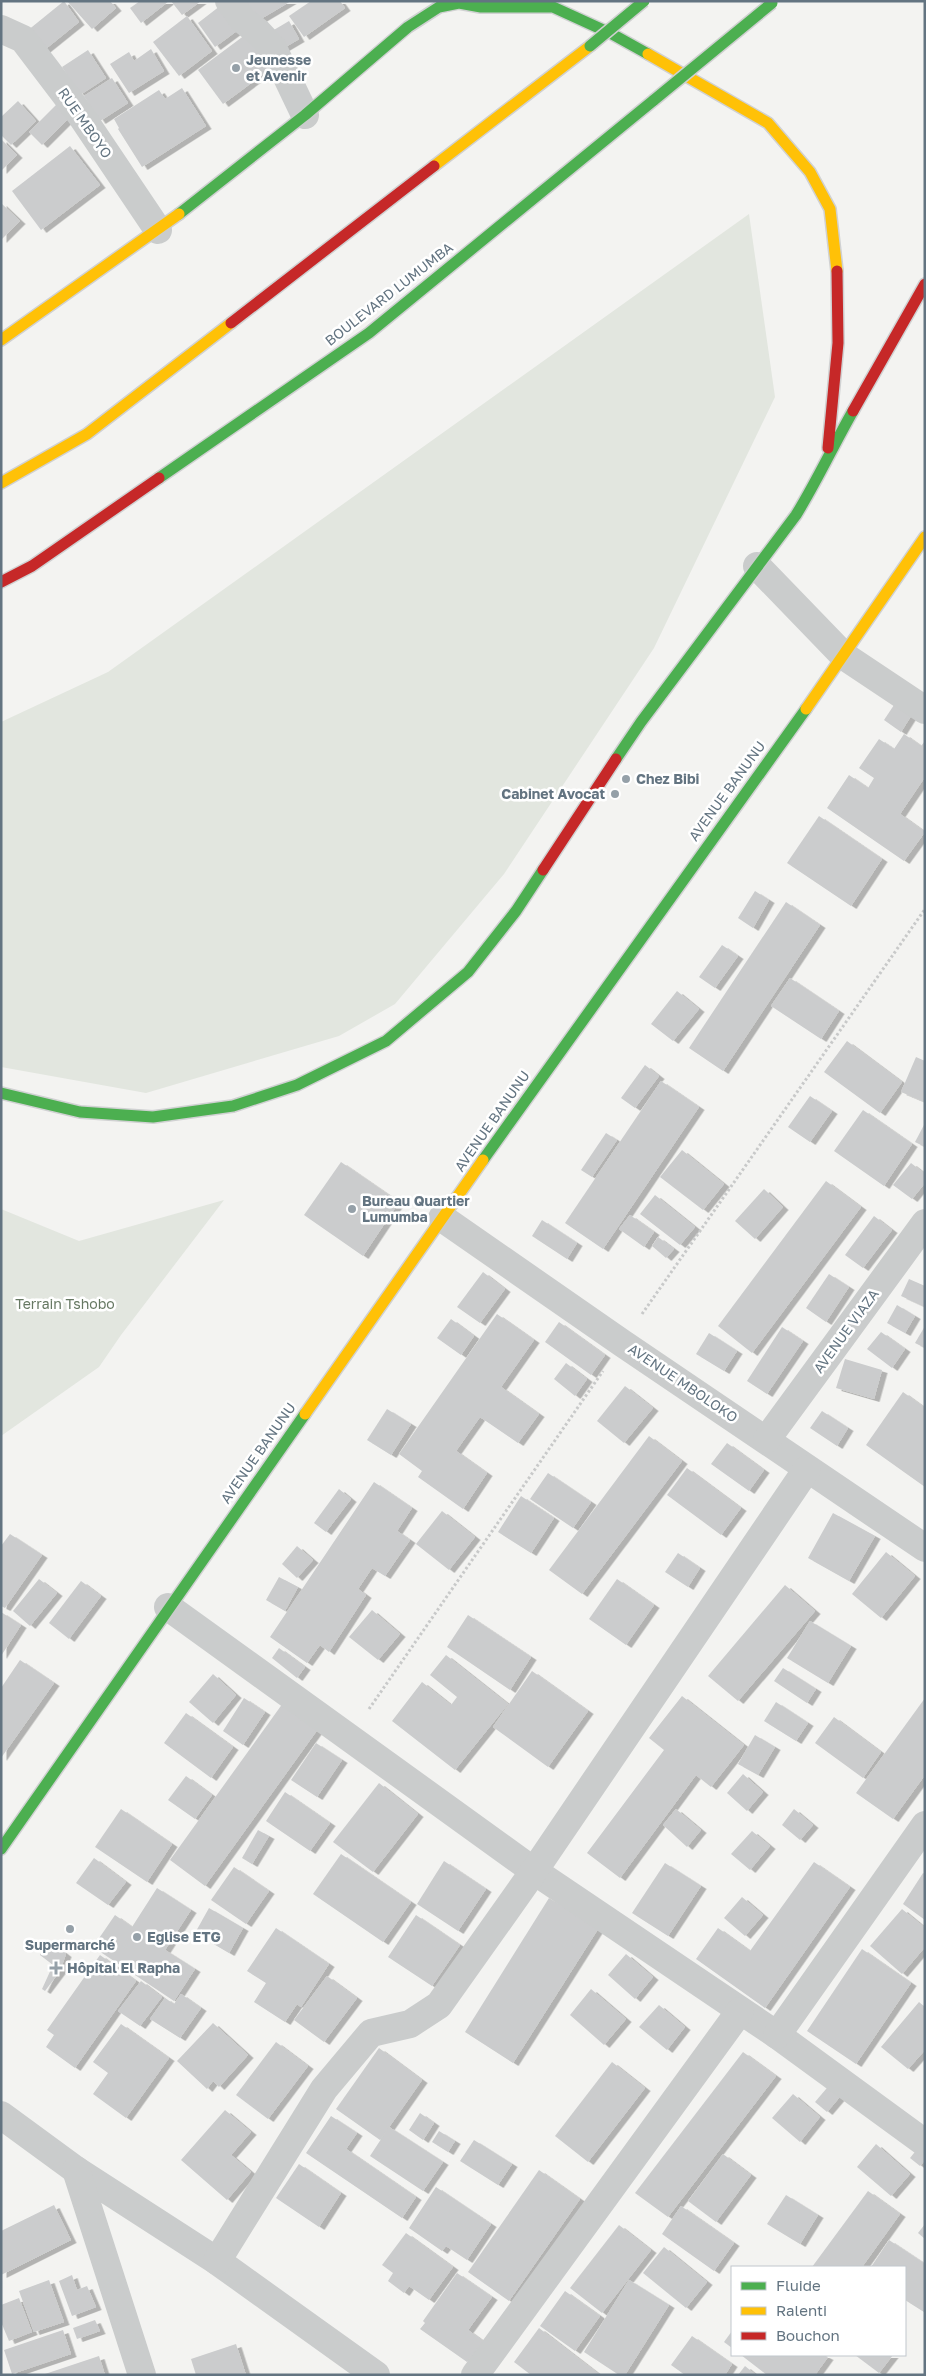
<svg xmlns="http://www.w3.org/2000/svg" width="926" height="2376" font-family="'Golos Text',sans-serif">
<defs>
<filter id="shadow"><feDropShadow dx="5.5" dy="3" stdDeviation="0" flood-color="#0004"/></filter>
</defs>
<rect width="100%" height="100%" fill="#f3f3f1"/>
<g fill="#e2e6df">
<path d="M749,214L775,397L654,648L504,874L395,1004L339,1036L146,1093L1,1067V722L108,672Z"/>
<path d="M224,1200L121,1335L99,1367L1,1436V1209L79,1241Z"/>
</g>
<g fill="#cbcccd" filter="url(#shadow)">
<path d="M64,1L79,22L43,51L27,31Z"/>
<path d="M67,1H110L116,8L92,29Z"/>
<path d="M140,1H169L141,23L130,8Z"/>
<path d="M171,1H201L182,15Z"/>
<path d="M241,1H291L254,23Z"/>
<path d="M311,1H340L345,8L304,37L289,16Z"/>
<path d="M220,6L238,30L215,47L198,23Z"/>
<path d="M187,16L212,51L179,76L153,42Z"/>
<path d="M289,21L299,39L277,52L267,34Z"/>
<path d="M249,32L274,66L223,104L198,70Z"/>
<path d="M151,49L164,71L129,93L110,64L129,52L134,61Z"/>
<path d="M88,50L106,78L80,95L62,67Z"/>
<path d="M112,78L128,103L100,121L84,96Z"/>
<path d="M182,88L206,126L142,167L118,129L119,128L114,119L159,90L165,99Z"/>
<path d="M62,99L75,112L42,145L29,132Z"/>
<path d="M18,101L36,121L11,145L1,135V117Z"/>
<path d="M1,139L17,155L1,171Z"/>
<path d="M70,146L100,185L41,230L12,191Z"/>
<path d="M1,203L20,221L1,240Z"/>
<path d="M894,705L911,716L901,732L884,720Z"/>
<path d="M904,734L921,746L925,741V777L900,814L925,832L904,861L827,808L849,775L868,788L874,778L859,768L879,739L894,749Z"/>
<path d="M819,816L882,859L851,906L787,863Z"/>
<path d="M755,891L769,900L753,928L738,918Z"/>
<path d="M786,902L820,925L723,1071L689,1048Z"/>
<path d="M722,945L738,956L715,988L699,977Z"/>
<path d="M790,978L839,1011L821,1039L771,1006Z"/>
<path d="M677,991L699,1009L673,1041L651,1024Z"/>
<path d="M847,1041L902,1082L880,1113L824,1072Z"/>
<path d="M916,1057L925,1061V1102L901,1092Z"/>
<path d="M645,1065L659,1076L635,1108L621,1098Z"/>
<path d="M661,1081L699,1107L603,1249L565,1223Z"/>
<path d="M810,1096L832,1111L810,1142L788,1127Z"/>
<path d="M863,1110L912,1144L884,1186L834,1151Z"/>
<path d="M925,1123V1147L915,1142Z"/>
<path d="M606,1133L617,1140L592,1177L581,1170Z"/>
<path d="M682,1150L724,1184L703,1210L660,1177Z"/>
<path d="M341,1162L399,1202L363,1256L304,1215Z"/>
<path d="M911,1163L925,1174V1183L912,1199L893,1185Z"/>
<path d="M826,1181L861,1207L752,1353L718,1326Z"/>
<path d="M764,1189L783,1207L755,1239L735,1221Z"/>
<path d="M655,1195L695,1227L680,1245L640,1214Z"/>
<path d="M630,1215L654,1232L644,1247L619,1229Z"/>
<path d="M874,1216L892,1230L863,1268L845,1255Z"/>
<path d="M542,1220L577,1243L567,1259L532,1236Z"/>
<path d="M658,1237L674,1249L666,1258L652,1246Z"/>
<path d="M483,1272L505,1289L480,1323L457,1307Z"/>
<path d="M829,1274L849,1287L826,1322L806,1308Z"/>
<path d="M909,1279L925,1286V1307L901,1296Z"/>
<path d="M897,1305L915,1316L905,1333L887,1323Z"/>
<path d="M497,1314L534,1340L501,1387L539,1414L518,1443L480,1417L456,1451L487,1473L463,1509L418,1477L422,1471L399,1454Z"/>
<path d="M451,1319L474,1336L461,1355L437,1338Z"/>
<path d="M559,1322L605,1355L591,1375L545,1342Z"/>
<path d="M925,1326V1348L915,1343Z"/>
<path d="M782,1327L803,1341L767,1394L747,1381Z"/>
<path d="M881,1332L905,1349L892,1368L867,1349Z"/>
<path d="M709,1333L737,1351L724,1371L696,1354Z"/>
<path d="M845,1359L882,1370L874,1399L836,1388Z"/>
<path d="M566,1363L587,1379L575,1396L554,1379Z"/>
<path d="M625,1386L653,1408L624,1443L597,1421Z"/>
<path d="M903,1392L925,1408V1487L866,1445Z"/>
<path d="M387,1409L411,1424L391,1455L367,1440Z"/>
<path d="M822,1411L848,1428L837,1446L810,1428Z"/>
<path d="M649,1436L682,1461L582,1594L549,1570Z"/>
<path d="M727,1443L764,1470L749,1491L711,1464Z"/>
<path d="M687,1468L741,1508L721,1535L667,1495Z"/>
<path d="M548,1473L591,1502L573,1528L530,1499Z"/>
<path d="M374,1482L412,1508L397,1531L410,1540L385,1576L372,1568L358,1589L366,1595L329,1652L320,1645L307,1663L270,1637Z"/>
<path d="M339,1489L351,1499L326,1532L314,1523Z"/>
<path d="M521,1496L554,1518L531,1553L498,1532Z"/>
<path d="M442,1511L475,1537L449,1570L416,1544Z"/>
<path d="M833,1513L875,1536L849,1581L808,1558Z"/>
<path d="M10,1534L42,1555L5,1608L1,1606V1546Z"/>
<path d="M297,1546L313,1560L297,1578L282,1564Z"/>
<path d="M886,1552L915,1576L881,1618L852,1594Z"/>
<path d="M678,1553L700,1568L688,1587L665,1572Z"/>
<path d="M279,1577L298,1587L285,1611L266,1600Z"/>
<path d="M39,1579L57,1593L30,1626L13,1611Z"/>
<path d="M617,1579L654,1605L626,1645L589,1619Z"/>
<path d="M81,1581L101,1596L69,1639L49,1623Z"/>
<path d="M785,1585L815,1611L738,1701L708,1676Z"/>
<path d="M372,1610L400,1634L378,1660L349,1637Z"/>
<path d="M1,1612L21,1625L1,1656Z"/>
<path d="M468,1615L531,1657L510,1690L447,1647Z"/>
<path d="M810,1621L851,1646L828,1683L787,1658Z"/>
<path d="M279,1648L305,1667L297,1678L272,1658Z"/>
<path d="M446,1655L508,1704L455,1770L392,1721L422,1682L451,1705L457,1697L430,1675Z"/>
<path d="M20,1660L54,1683L1,1758V1688Z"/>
<path d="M783,1668L816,1689L807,1703L774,1681Z"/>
<path d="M532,1671L588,1711L548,1767L493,1727Z"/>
<path d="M213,1674L236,1695L213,1723L189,1702Z"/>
<path d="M682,1696L744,1745L711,1787L696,1775L620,1878L587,1853L664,1750L649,1738Z"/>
<path d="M244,1698L265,1712L243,1745L223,1731Z"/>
<path d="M925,1698V1775L893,1819L856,1793Z"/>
<path d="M776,1702L808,1723L796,1741L764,1721Z"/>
<path d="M283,1703L318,1729L205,1886L170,1860Z"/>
<path d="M186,1713L233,1747L211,1778L164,1743Z"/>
<path d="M834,1717L881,1752L863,1778L815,1743Z"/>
<path d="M755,1735L775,1747L758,1775L738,1764Z"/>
<path d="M316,1743L342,1760L317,1797L291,1780Z"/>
<path d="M743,1774L763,1792L747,1811L727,1793Z"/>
<path d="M186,1776L212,1795L195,1819L168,1800Z"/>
<path d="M379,1783L418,1814L373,1872L333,1842Z"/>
<path d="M285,1792L330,1823L310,1851L266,1821Z"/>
<path d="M121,1809L172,1844L147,1882L95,1847Z"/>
<path d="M676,1809L701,1830L687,1847L663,1825Z"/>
<path d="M794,1809L813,1825L800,1840L782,1825Z"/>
<path d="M258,1830L269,1836L252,1864L242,1858Z"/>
<path d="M752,1831L770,1846L750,1870L731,1854Z"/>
<path d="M341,1854L411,1902L383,1942L313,1894Z"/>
<path d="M94,1858L126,1882L108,1905L76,1883Z"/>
<path d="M444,1861L486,1889L458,1931L417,1904Z"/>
<path d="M814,1862L850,1887L765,2008L696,1959L718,1928L750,1951Z"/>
<path d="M665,1863L701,1886L668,1936L632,1913Z"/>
<path d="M234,1867L269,1891L246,1924L211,1900Z"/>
<path d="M923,1873L925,1874V1920L903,1904Z"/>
<path d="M157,1888L191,1910L165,1950L195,1969L174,2001L93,1947L115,1915L132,1927Z"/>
<path d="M742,1897L763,1915L745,1936L724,1918Z"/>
<path d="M549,1898L598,1929L513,2063L465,2032Z"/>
<path d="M209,1908L243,1928L229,1953L195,1933Z"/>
<path d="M902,1909L925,1928V1947L902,1974L870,1946Z"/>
<path d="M416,1915L460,1945L432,1986L388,1957Z"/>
<path d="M276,1928L329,1964L301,2007L297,2004L285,2022L254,2002L266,1983L247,1971Z"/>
<path d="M48,1940L66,1954L60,1971L45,1991L42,1989L53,1965L40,1955Z"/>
<path d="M862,1949L911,1983L856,2064L807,2031Z"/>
<path d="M626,1954L653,1977L635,1999L608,1975Z"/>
<path d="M100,1955L136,1981L75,2068L46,2047L54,2035L47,2030Z"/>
<path d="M327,1976L357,1998L324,2042L294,2020Z"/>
<path d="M141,1981L162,1997L140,2026L118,2011Z"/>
<path d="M591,1989L626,2019L604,2045L570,2015Z"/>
<path d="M181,1994L201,2008L180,2038L150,2019L165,1998L174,2004Z"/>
<path d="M919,2002L925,2007V2050L908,2069L881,2047Z"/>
<path d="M659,2005L685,2027L667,2050L639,2027Z"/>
<path d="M213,2023L248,2055L219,2087L213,2081L207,2089L177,2061Z"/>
<path d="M121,2024L169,2058L126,2118L93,2094L108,2073L93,2062Z"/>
<path d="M276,2042L308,2066L268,2119L236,2095Z"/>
<path d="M379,2048L422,2080L380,2140L336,2109Z"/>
<path d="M743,2052L776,2076L668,2217L635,2193Z"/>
<path d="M612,2062L645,2088L588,2162L555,2136Z"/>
<path d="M832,2082L844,2092L827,2112L815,2102Z"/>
<path d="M793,2094L820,2117L800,2142L772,2118Z"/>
<path d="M225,2110L251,2132L231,2155L251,2172L227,2200L181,2160Z"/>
<path d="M420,2113L434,2123L423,2140L409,2130Z"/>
<path d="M331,2116L357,2133L346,2149L416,2197L402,2218L306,2153Z"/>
<path d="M389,2127L443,2162L423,2191L370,2156Z"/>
<path d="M439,2131L455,2141L448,2152L432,2142Z"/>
<path d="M474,2140L512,2164L498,2185L460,2161Z"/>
<path d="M922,2143L925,2145V2160L920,2166L910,2158Z"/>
<path d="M876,2144L910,2174L891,2196L857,2167Z"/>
<path d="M723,2154L751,2175L716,2222L688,2201Z"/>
<path d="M299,2164L341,2193L319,2227L276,2198Z"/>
<path d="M539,2170L580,2199L509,2301L468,2272Z"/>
<path d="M436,2187L491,2224L467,2260L446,2246L442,2251L409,2228Z"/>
<path d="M868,2191L900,2214L862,2267H812Z"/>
<path d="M786,2195L818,2215L800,2244L767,2224Z"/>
<path d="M54,2205L71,2240L1,2275V2231Z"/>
<path d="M681,2206L734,2243L714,2271L662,2234Z"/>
<path d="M925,2224V2239L918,2233Z"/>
<path d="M619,2225L651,2250L602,2313L570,2288Z"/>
<path d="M406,2233L453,2267L429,2300L409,2286L404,2293L388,2281L393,2273L382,2265Z"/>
<path d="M889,2240L925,2264L924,2312L905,2300V2267H871Z"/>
<path d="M664,2247L707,2282L686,2308L643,2273Z"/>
<path d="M457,2273L492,2297L468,2330L483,2341L467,2362L420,2329L425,2323L423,2321Z"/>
<path d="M72,2275L77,2290L87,2286L96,2307L72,2316L59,2281Z"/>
<path d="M49,2280L64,2322L34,2332L19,2291Z"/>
<path d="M629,2280L669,2305L625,2375H619L584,2352Z"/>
<path d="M565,2291L600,2316L575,2351L540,2326Z"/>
<path d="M19,2298L32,2332L9,2341L1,2322V2305Z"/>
<path d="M95,2320L100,2331L77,2339L73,2328Z"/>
<path d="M539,2328L600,2375H531L514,2362Z"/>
<path d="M63,2330L71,2354L12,2374L4,2350Z"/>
<path d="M732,2331V2348L724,2342Z"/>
<path d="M692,2336L732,2364L725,2375H685L671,2365Z"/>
<path d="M236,2344L246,2375H196L191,2359Z"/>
<path d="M741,2355H824L828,2357L815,2375H767Z"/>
<path d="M855,2355H893L879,2373Z"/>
<path d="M99,2356L105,2375H45V2374Z"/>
<path d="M745,2366L756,2375H738Z"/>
</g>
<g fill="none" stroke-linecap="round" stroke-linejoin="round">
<defs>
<g id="fast">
<path d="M179,214L305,115L408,27L439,7L459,3L481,7H553L612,34L648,54"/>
<path d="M159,478L369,333L654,100"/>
<path d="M616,759L641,722L796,515C817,481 833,446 853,411"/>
<path d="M1,1093L80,1112L153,1117L233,1106L297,1085L386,1041L468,972L516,911L543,870"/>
<path d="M483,1160L806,709"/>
<path d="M1,1849L305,1414"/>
</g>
<g id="slow">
<path d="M648,54L768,123L810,172L830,209L837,271"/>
<path d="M434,166L590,46"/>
<path d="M1,340L179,214"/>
<path d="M1,483L87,434L231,323"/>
<path d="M806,709L925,537"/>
<path d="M305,1414L483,1160"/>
</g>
<g id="jam">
<path d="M231,323L434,166"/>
<path d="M853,411L925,284"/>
<path d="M828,448L838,343L837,271"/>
<path d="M1,582L32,566L159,478"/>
<path d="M543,870L616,759"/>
</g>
</defs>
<use href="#fast" stroke="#d0d1d2" stroke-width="14"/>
<use href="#slow" stroke="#d0d1d2" stroke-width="14"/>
<use href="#jam" stroke="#d0d1d2" stroke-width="14"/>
<g stroke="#c8c9c9" stroke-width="3" stroke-dasharray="2.5 2.5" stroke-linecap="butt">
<path d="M642,1314L925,909"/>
<path d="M369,1709L603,1371"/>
</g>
<g stroke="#cacccc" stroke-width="28">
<path d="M229,1L243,20L258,32L273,48L305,115"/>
<path d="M1,29L23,39L80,114L158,230"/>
<path d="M757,566L844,656L925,710"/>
<path d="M442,1218L622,1343L925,1548"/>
<path d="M767,1439L925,1223"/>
<path d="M168,1607L534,1871L777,2035L925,2143"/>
<path d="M777,2035L925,1825"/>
<path d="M1,2115L76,2170L217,2261L376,2375"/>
<path d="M76,2170L142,2375"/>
<path d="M217,2261L324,2089L371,2033L410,2024L439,2005L534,1871L807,1469"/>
<path d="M475,2375L740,2011"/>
</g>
<use href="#fast" stroke="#4caf50" stroke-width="11"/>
<use href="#slow" stroke="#ffc107" stroke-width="11"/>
<use href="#jam" stroke="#c62828" stroke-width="11"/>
<defs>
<g id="fast-bridge">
<path d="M590,46L644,1"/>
<path d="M654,100L772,3"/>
</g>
</defs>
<use href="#fast-bridge" stroke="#cfd0d0" stroke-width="14" stroke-linecap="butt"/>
<use href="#fast-bridge" stroke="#4caf50" stroke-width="11"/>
</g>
<g fill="#95a0a8" stroke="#fff" stroke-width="2">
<circle cx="236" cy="68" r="5"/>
<circle cx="626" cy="779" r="5"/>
<circle cx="615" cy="794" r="5"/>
<circle cx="352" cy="1209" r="5"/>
<circle cx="70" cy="1929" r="5"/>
<circle cx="137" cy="1937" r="5"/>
<path d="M53.5 1960.5h5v5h5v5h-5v5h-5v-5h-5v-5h5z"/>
</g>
<g text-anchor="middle" stroke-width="5" stroke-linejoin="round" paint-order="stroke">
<g font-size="14" font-weight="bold" fill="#637481" stroke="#fff" text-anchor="start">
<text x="246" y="65">Jeunesse<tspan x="246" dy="16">et Avenir</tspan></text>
<text x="636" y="784">Chez Bibi</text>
<text x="605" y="799" text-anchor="end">Cabinet Avocat</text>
<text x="362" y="1206">Bureau Quartier<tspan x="362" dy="16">Lumumba</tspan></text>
<text x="147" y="1942">Eglise ETG</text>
<text x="70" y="1950" text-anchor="middle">Supermarché</text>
<text x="67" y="1973">Hôpital El Rapha</text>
</g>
<g font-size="14" fill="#637481" stroke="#fff">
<text transform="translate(85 123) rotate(55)" y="5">RUE MBOYO</text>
<text transform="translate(389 294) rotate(-38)" y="5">BOULEVARD LUMUMBA</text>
<text transform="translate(727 791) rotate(-54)" y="5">AVENUE BANUNU</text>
<text transform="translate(492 1121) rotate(-55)" y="5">AVENUE BANUNU</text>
<text transform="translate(846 1331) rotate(-54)" y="5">AVENUE VIAZA</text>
<text transform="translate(683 1383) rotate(34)" y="5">AVENUE MBOLOKO</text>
<text transform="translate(258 1453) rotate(-55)" y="5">AVENUE BANUNU</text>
</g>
<g font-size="14" fill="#667862" stroke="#fff">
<text x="65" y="1309">Terrain Tshobo</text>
</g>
</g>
<rect width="926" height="2376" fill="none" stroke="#637481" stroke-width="5"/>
<rect x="731" y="2266" width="175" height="90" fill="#ffffff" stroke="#c1c7cd"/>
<rect x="741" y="2282" width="25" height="8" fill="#4caf50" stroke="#c1c7cd"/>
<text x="776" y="2291" font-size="15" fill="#637481">Fluide</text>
<rect x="741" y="2307" width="25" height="8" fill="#ffc107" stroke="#c1c7cd"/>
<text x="776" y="2316" font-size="15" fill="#637481">Ralenti</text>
<rect x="741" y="2332" width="25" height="8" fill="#c62828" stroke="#c1c7cd"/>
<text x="776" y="2341" font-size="15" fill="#637481">Bouchon</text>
</svg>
